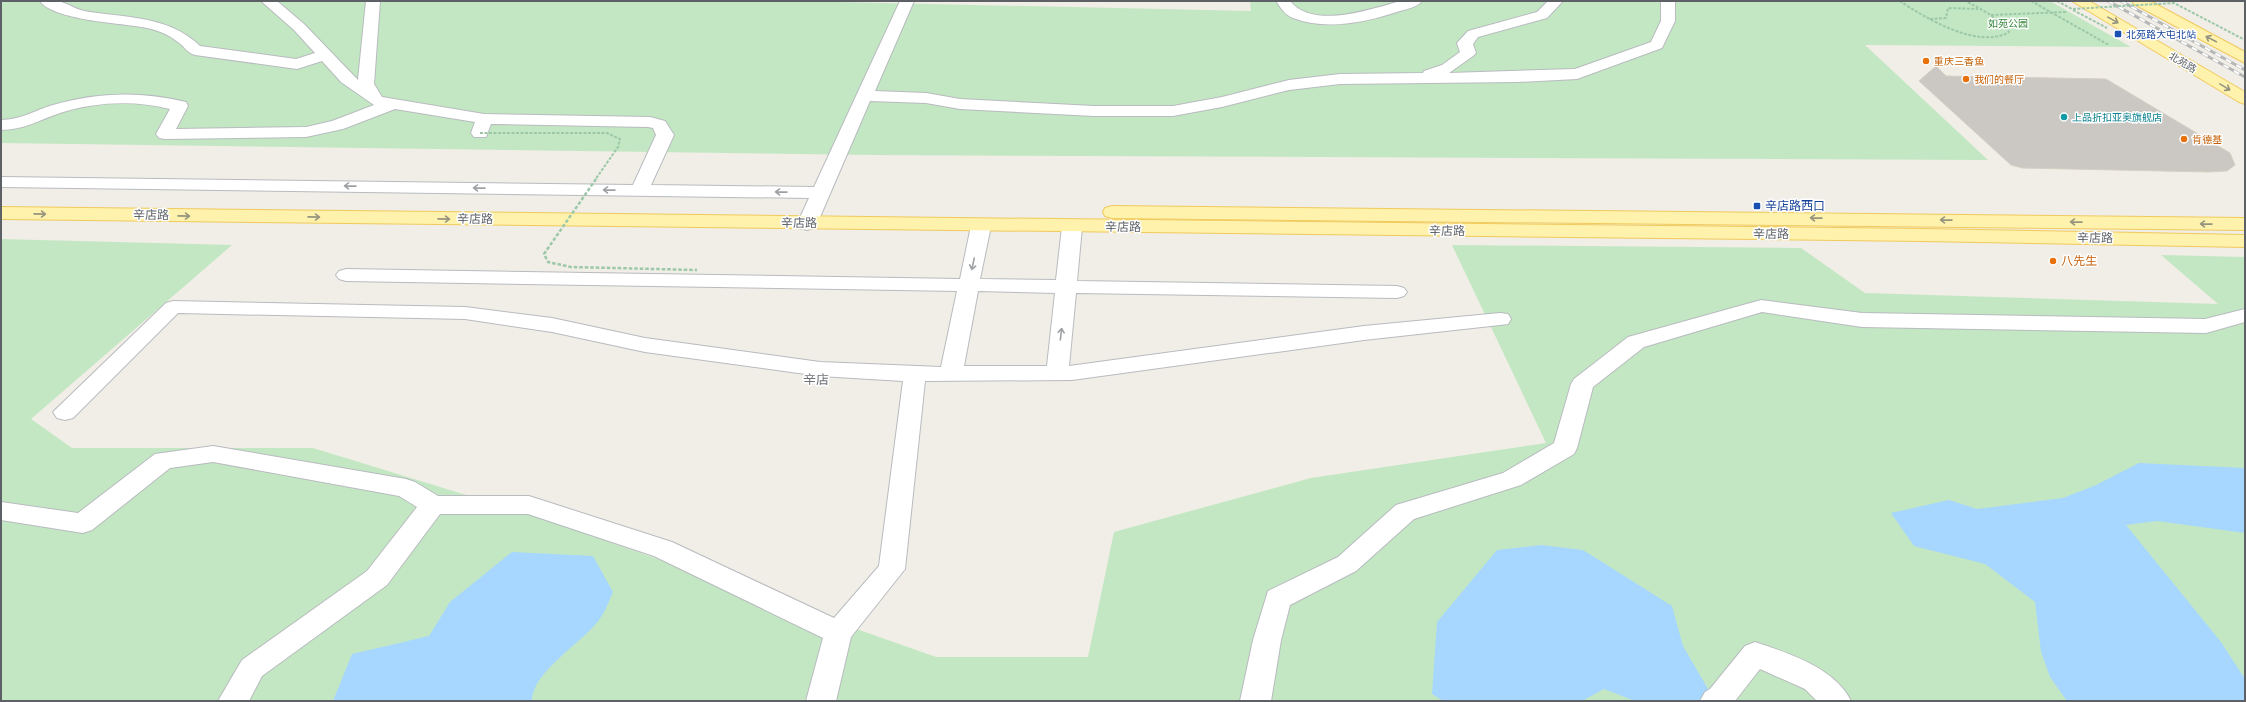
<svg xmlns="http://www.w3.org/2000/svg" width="2246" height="702" font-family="Overpass,'Noto Sans SC',sans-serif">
<rect width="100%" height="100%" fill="#f0eee6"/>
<g fill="#c3e7c3">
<path d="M1,1H794L1251,11L1250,1H2050L2131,47L1865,45L1988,160L874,155L1,143Z"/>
<path d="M1,239L232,245L31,419L72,448H313L547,520L936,657H1088L1114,532L1311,478L1546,443L1452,245L1801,248L1865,293L2218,304L2161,255L2245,257V701H1Z"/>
</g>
<g fill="#a7d7ff">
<path d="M2139,463L2245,468V533L2157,521L2126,525L2221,642L2245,679V701H2067L2050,677L2041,652L2035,602L1985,564L1914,546L1891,513L1949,500L1977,509L2063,498L2096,485Z"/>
<path d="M1541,545L1583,550L1672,606L1683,646L1715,701H1635L1604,689L1582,701H1443L1432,694L1437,622L1497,550Z"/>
<path d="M512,552L593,556L613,592C609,601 605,612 599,620C584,641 531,673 532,701H333L352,654L429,636L450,602Z"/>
</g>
<path fill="#cbc8c3" stroke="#d5d0c4" d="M1936,66L1946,76L2106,79L2230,153L2235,165L2227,171L2208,172L2022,168L2011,165L1919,81Z"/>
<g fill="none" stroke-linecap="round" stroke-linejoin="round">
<defs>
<g id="minor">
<path d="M40,1C46,1 53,0 58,1C67,3 75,9 84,11C125,18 168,15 200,46L296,59L315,53L294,30L261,1H277L304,24L358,80L366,1H380L374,84L382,97L484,114L650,117L665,121L674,135L651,185L814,187L900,1H914L875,91L926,93L960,99L1094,106H1173L1222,97L1289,80L1340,74L1423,73L1424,71L1442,65L1460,52L1457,43L1468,31L1537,12L1548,1H1563L1547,18L1478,37L1473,44L1476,53L1473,56L1449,73L1575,69L1651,42L1661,21V1H1675V21L1662,48L1577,79L1517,82L1340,84L1289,90L1222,107L1173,116H1094L960,109L926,103L870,101L817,224L814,228L807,230L800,228L797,224L809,198L1,187V177L633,185L656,135L653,128L648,127L491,124L486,137H474L471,133L475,122L395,109L343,129L306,137L165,139L159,138L156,134L170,109C134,100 95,102 60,113C39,120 24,130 1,130V120C21,120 35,110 53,105C98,92 141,91 186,102L188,106L176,129L306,127L332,121L374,105L341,82L322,61L297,69L195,55C187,53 185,47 178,42C168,34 155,29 142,27C119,23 53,20 40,1Z"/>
<path d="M1276,1H1290C1313,30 1371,9 1401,1C1407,0 1415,1 1422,1C1418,7 1407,9 1400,11C1367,22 1327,31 1293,18C1285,15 1281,8 1276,1Z"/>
<path d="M981,220L988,222L991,226L980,279L1056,280L1062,227L1065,223L1072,221L1079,223L1082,227L1077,281L1397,286L1404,288L1407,292L1404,296L1397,298L1076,293L1069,366L1364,326L1500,313L1508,314L1511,319L1508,324L1500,325L1364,340L1072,380L925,381L905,569L851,637L836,701H806L823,638L654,556L528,514H440L387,585L262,676L249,701H218L242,660L367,571L417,507L399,496L213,462L170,468L92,530L83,533L1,520V502L78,513L155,454L213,446L406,479L415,482L438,496H529L672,542L834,618L879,566L903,381L820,376L645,352L552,332L465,319L178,313L73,418L65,420L57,418L53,412L166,303L173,301L465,307L552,318L645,338L820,362L941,367L957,291L346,281L339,279L336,275L339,271L346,269L960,279L971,226L974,222ZM978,291L1055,293L1047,366H964Z"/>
<path d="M1761,300L1862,313L2205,319L2245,309V322L2206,333L1862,327L1762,312L1644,347L1593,387L1577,448L1574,454L1521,485L1414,519L1356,571L1290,605L1281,640L1271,701H1240L1253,640L1268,591L1338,557L1396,505L1503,473L1554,443L1571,384L1574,379L1628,337Z"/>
<path d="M1755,642C1788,653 1835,668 1851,701H1817L1805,689L1760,669L1735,701H1700L1705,692L1710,689L1745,646Z"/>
</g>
<g id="major">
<path d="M2072,1H2089L2245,92V104L2239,102Z"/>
<path d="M2132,1H2150L2245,52V63L2134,4Z"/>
<path d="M1112,206L2245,218V230L1112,218L1105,216L1103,212L1105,208Z"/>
<path d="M1,207L1922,229L2245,235V247L1922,241L1,219Z"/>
</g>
</defs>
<use href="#minor" stroke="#b8bbbf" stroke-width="2"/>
<use href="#major" stroke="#f1ca5d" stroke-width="2"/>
<g stroke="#9cc8a9" stroke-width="2" stroke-dasharray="3 1.5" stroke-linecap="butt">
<path d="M1900,1C1925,18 1979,50 2009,32L1991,15L1966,1"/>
<path d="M2031,1L2109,45"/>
<path d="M1991,15L2066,12"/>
<path d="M1930,19L1946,18L1948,8L1978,9"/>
</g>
<use href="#minor" fill="#fff" fill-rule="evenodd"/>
<use href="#major" fill="#fff2ac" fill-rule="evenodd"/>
<defs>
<g id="rail">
<path d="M2108,1L2245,77"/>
<path d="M2121,1L2245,70"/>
</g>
</defs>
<use href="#rail" stroke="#b6b7b7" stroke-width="3"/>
<use href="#rail" stroke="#fff" stroke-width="2" stroke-dasharray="6" stroke-linecap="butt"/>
<g stroke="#9cc8a9" stroke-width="2" stroke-dasharray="3 1.5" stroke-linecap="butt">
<path d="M2057,1L2072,9L2174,3L2245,40"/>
<path d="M2073,10L2107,28"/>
<path d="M480,133H607L620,139L618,147L595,180"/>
</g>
<path stroke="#9cc8a9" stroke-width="2.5" stroke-dasharray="3.5 2" stroke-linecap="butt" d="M596,179L544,254L548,262L571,267L697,270"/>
</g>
<defs><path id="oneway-shaft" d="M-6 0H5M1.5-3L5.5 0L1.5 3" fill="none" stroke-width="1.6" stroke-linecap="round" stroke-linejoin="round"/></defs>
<g stroke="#96947e">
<use href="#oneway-shaft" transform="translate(2113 20) rotate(29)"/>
<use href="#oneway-shaft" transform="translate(2211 39) rotate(-152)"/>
<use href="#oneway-shaft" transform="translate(2225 87) rotate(31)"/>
<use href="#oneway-shaft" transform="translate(40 214) rotate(1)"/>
<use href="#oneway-shaft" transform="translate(184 216) rotate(1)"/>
<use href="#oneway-shaft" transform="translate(314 217) rotate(1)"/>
<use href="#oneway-shaft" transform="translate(1816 218) rotate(-179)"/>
<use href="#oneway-shaft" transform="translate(444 219) rotate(1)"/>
<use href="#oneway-shaft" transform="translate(1946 220) rotate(-179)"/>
<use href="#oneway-shaft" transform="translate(2076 222) rotate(-179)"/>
<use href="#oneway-shaft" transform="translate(2206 224) rotate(-179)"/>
</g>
<g stroke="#9ea0a3">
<use href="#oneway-shaft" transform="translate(350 186) rotate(-179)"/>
<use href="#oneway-shaft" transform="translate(479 188) rotate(-179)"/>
<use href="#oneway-shaft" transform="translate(609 190) rotate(-179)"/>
<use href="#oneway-shaft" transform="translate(781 192) rotate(-179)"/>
<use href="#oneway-shaft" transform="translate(973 264) rotate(102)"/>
<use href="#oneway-shaft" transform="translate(1061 334) rotate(-84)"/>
</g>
<g fill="#1a4fb4" stroke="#fff" stroke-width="1.5">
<rect x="2114" y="30" width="8" height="8" rx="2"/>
<rect x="1753" y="202" width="8" height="8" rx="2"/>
</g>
<g fill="#e8710a" stroke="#fff" stroke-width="1.5">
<circle cx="1926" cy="61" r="4"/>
<circle cx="1966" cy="79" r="4"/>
<circle cx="2184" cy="139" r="4"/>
<circle cx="2053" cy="261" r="4"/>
</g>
<circle fill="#0f9aa8" stroke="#fff" stroke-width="1.5" cx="2064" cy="117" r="4"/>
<g text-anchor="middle" stroke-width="3" stroke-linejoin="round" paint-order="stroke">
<g font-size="10" fill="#35853a" stroke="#fff">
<text x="2008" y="27">如苑公园</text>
</g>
<g font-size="10" fill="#164399" stroke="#fff" text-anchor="start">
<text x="2126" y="38">北苑路大屯北站</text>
</g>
<g font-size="10" fill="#c56008" stroke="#fff" text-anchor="start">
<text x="1934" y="65">重庆三香鱼</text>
<text x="1974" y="83">我们的餐厅</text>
<text x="2192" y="143">肯德基</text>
</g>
<g font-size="10" fill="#5d6166" stroke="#fff">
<text transform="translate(2183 62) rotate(31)" y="4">北苑路</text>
</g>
<g font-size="10" fill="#0d838f" stroke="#fff" text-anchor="start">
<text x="2072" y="121">上品折扣亚奥旗舰店</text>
</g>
<g font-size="12" fill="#164399" stroke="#fff" text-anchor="start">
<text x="1765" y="210">辛店路西口</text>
</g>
<g font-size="12" fill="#5d6166" stroke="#fff">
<text transform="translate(151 215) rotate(1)" y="4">辛店路</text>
<text transform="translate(475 219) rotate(1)" y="4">辛店路</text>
<text transform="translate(799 223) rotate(1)" y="4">辛店路</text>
<text transform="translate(1123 227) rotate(1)" y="4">辛店路</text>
<text transform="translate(1447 231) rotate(1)" y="4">辛店路</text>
<text transform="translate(1771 234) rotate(1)" y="4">辛店路</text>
<text transform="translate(2095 238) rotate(1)" y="4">辛店路</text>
</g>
<g font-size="12" fill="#c56008" stroke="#fff" text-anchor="start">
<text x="2061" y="265">八先生</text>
</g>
<g font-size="13" fill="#6e7378" stroke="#fff">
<text x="816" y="384">辛店</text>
</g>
</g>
<rect width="2246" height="702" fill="none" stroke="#5d6166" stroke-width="4"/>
</svg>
